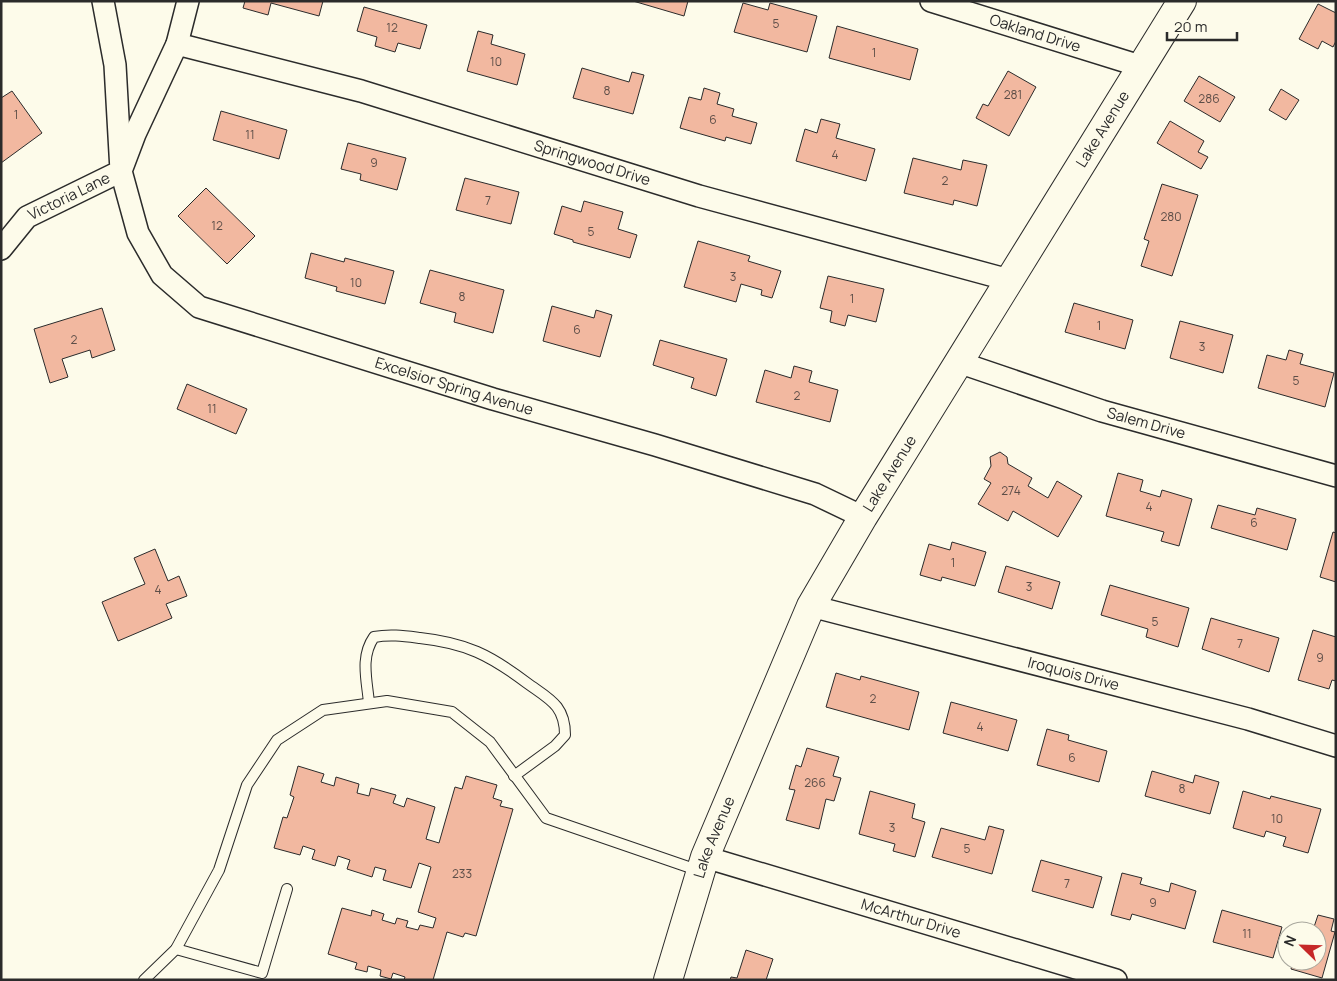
<svg xmlns="http://www.w3.org/2000/svg" width="1337" height="981" font-family="Manrope,sans-serif">
<rect width="100%" height="100%" fill="#fdfbea"/>
<g fill="#f2b8a0" stroke="#2b2b2b">
<path d="M245,1H323L319,16L271,3L268,15L243,8Z"/>
<path d="M633,1H688L684,16Z"/>
<path d="M743,3L768,10L770,3L817,16L807,52L734,32Z"/>
<path d="M1318,4L1336,13V41L1333,47L1322,41L1318,49L1299,39Z"/>
<path d="M364,7L427,25L420,49L398,43L395,52L375,46L377,37L357,31Z"/>
<path d="M837,26L918,49L910,80L829,58Z"/>
<path d="M478,31L493,35L491,44L525,54L517,85L467,71Z"/>
<path d="M582,68L629,82L632,72L644,75L633,114L573,98Z"/>
<path d="M1008,71L1036,87L1009,136L976,118L983,104L988,106Z"/>
<path d="M1199,76L1235,97L1220,122L1184,101Z"/>
<path d="M704,88L720,93L717,104L734,109L732,116L757,123L751,144L726,137L725,141L680,128L689,97L701,100Z"/>
<path d="M1281,89L1299,100L1286,120L1269,110Z"/>
<path d="M12,91L42,133L1,163V98Z"/>
<path d="M221,111L287,130L279,159L213,140Z"/>
<path d="M821,119L840,124L836,138L875,149L866,181L796,161L805,129L817,133Z"/>
<path d="M1170,121L1204,141L1198,152L1208,157L1201,169L1157,143Z"/>
<path d="M348,143L406,158L397,190L360,180L361,174L341,169Z"/>
<path d="M913,158L961,170L963,160L987,165L977,206L954,200L953,205L904,193Z"/>
<path d="M465,178L519,192L511,224L456,210Z"/>
<path d="M1162,184L1198,195L1172,276L1141,266L1149,241L1144,239Z"/>
<path d="M206,188L255,236L227,264L178,216Z"/>
<path d="M584,201L623,212L618,229L637,235L630,258L573,242V240L554,234L562,206L581,212Z"/>
<path d="M698,241L750,256L748,261L781,271L772,298L761,295L762,290L741,284L736,302L684,287Z"/>
<path d="M311,253L344,262L345,258L394,271L385,304L336,291L337,287L305,278Z"/>
<path d="M430,270L504,290L493,333L454,322L456,313L420,303Z"/>
<path d="M828,276L884,289L876,322L848,315L845,326L830,322L832,311L820,308Z"/>
<path d="M1074,303L1133,320L1125,349L1065,332Z"/>
<path d="M552,306L594,318L596,310L612,315L600,357L543,341Z"/>
<path d="M102,308L115,350L92,358L90,350L62,359L68,377L50,383L34,329Z"/>
<path d="M1180,321L1233,335L1223,373L1170,358Z"/>
<path d="M660,340L727,359L716,396L691,388L694,378L653,365Z"/>
<path d="M1289,350L1303,354L1300,364L1334,373L1325,407L1258,388L1267,355L1286,360Z"/>
<path d="M794,366L812,371L809,382L838,390L830,422L756,402L765,370L791,378Z"/>
<path d="M187,384L247,409L236,434L177,409Z"/>
<path d="M1000,452L1007,457L1008,464L1032,478L1028,486L1048,498L1057,481L1082,496L1058,537L1013,511L1008,521L978,504L991,483L984,479L991,466L990,457Z"/>
<path d="M1118,473L1143,480L1140,491L1160,497L1162,490L1192,499L1179,546L1161,541L1164,532L1106,516Z"/>
<path d="M1218,505L1255,515L1257,508L1296,519L1287,550L1211,528Z"/>
<path d="M1333,532L1336,533V582L1320,577Z"/>
<path d="M952,542L986,552L975,586L942,577L941,581L920,575L929,544L950,550Z"/>
<path d="M155,549L168,581L179,576L187,596L166,604L172,618L118,641L102,602L145,584L134,558Z"/>
<path d="M1006,566L1060,582L1052,609L998,592Z"/>
<path d="M1110,585L1189,608L1178,647L1146,637L1148,629L1101,615Z"/>
<path d="M1211,618L1279,638L1269,672L1202,649Z"/>
<path d="M1313,630L1336,637V681L1332,680L1329,689L1298,680Z"/>
<path d="M836,673L860,680L861,676L919,692L909,730L826,707Z"/>
<path d="M951,702L1017,720L1008,751L943,733Z"/>
<path d="M1047,729L1069,735L1068,740L1107,751L1099,782L1037,765Z"/>
<path d="M807,748L839,757L833,776L841,778L834,801L826,799L819,829L786,820L795,790L789,789L796,765L801,767Z"/>
<path d="M298,766L324,774L321,782L334,786L336,777L359,784L357,793L369,796L371,788L396,795L393,803L404,807L407,798L435,807L426,839L439,843L455,787L462,789L466,776L497,785L493,798L502,801L500,806L513,809L476,936L465,933L463,937L447,932L433,980H404L405,977L393,973L391,979L380,976L381,970L368,966L367,972L355,969L357,963L328,954L342,908L371,916L372,910L384,914L382,920L395,924L397,918L408,921L406,927L418,930L420,925L433,928L436,918L418,912L431,867L419,863L411,888L383,880L386,870L375,867L372,877L347,869L350,860L338,856L335,866L312,859L315,850L303,846L300,855L274,848L283,817L287,818L294,797L290,795Z"/>
<path d="M1152,771L1193,783L1195,775L1219,782L1210,814L1145,796Z"/>
<path d="M870,791L915,804L912,818L925,822L915,857L893,851L895,844L859,834Z"/>
<path d="M1243,791L1270,799L1271,796L1321,809L1308,853L1283,846L1286,837L1266,831L1264,837L1233,828Z"/>
<path d="M989,826L1004,830L992,874L932,857L941,828L985,840Z"/>
<path d="M1041,860L1102,877L1093,908L1032,891Z"/>
<path d="M1122,873L1142,878L1140,884L1169,892L1171,883L1196,891L1185,929L1132,914L1130,920L1111,915Z"/>
<path d="M1222,910L1282,927L1273,958L1213,942Z"/>
<path d="M1318,915L1334,919L1331,931L1335,932L1322,978L1291,969L1293,961H1317V931H1301L1303,923L1314,927Z"/>
<path d="M746,950L773,959L766,980H730L731,977L737,978Z"/>
</g>
<g fill="none" stroke-linecap="round" stroke-linejoin="round">
<defs>
<g id="service">
<path d="M369,703C367,680 360,657 374,637C390,634 404,636 420,638C466,643 490,655 527,683C549,699 565,705 565,735L555,746L514,776"/>
<path d="M176,949L262,973L287,889"/>
<path d="M144,980L176,949L219,870L247,785L277,740L323,710L387,701L452,712L490,742L546,818L700,871"/>
</g>
<g id="minor">
<path id="s1" d="M188,1L177,44L135,134L121,171L138,233L162,275L199,307L493,399L655,445L815,494L863,517"/>
<path id="s2" d="M931,1L1140,66"/>
<path id="s3" d="M177,44L361,91L699,196L1009,280"/>
<path id="s4" d="M1,249L27,217L121,171L115,65L103,1"/>
<path id="s5" d="M958,362L1102,411L1336,476"/>
<path id="s6" d="M811,606L1248,719L1336,746"/>
<path id="s7" d="M705,857L1116,980"/>
</g>
<g id="secondary">
<path id="s8" d="M668,980L705,857L811,606L863,517L1182,1"/>
</g>
</defs>
<use href="#service" stroke="#2b2b2b" stroke-width="12"/>
<use href="#minor" stroke="#2b2b2b" stroke-width="24"/>
<use href="#secondary" stroke="#2b2b2b" stroke-width="30"/>
<use href="#service" stroke="#fdfbea" stroke-width="10"/>
<use href="#minor" stroke="#fdfbea" stroke-width="21"/>
<use href="#secondary" stroke="#fdfbea" stroke-width="28"/>
</g>
<g text-anchor="middle" stroke-width="4" stroke-linejoin="round" paint-order="stroke">
<g font-size="12" fill="#5d4e48">
<text x="776" y="28">5</text>
<text x="392" y="32">12</text>
<text x="874" y="57">1</text>
<text x="496" y="66">10</text>
<text x="607" y="95">8</text>
<text x="1013" y="99">281</text>
<text x="1209" y="103">286</text>
<text x="16" y="119">1</text>
<text x="713" y="124">6</text>
<text x="250" y="139">11</text>
<text x="835" y="159">4</text>
<text x="374" y="167">9</text>
<text x="945" y="185">2</text>
<text x="488" y="205">7</text>
<text x="1171" y="221">280</text>
<text x="217" y="230">12</text>
<text x="591" y="236">5</text>
<text x="733" y="281">3</text>
<text x="356" y="287">10</text>
<text x="462" y="301">8</text>
<text x="852" y="303">1</text>
<text x="1099" y="330">1</text>
<text x="577" y="334">6</text>
<text x="74" y="344">2</text>
<text x="1202" y="351">3</text>
<text x="1296" y="385">5</text>
<text x="797" y="400">2</text>
<text x="212" y="413">11</text>
<text x="1011" y="495">274</text>
<text x="1149" y="511">4</text>
<text x="1254" y="527">6</text>
<text x="953" y="567">1</text>
<text x="1029" y="591">3</text>
<text x="158" y="594">4</text>
<text x="1155" y="626">5</text>
<text x="1240" y="648">7</text>
<text x="1320" y="662">9</text>
<text x="873" y="703">2</text>
<text x="980" y="731">4</text>
<text x="1072" y="762">6</text>
<text x="815" y="787">266</text>
<text x="1182" y="793">8</text>
<text x="1277" y="823">10</text>
<text x="892" y="832">3</text>
<text x="967" y="853">5</text>
<text x="462" y="878">233</text>
<text x="1067" y="888">7</text>
<text x="1153" y="907">9</text>
<text x="1247" y="938">11</text>
</g>
<g font-size="15" fill="#2b2b2b" stroke="#fdfbea">
<text dy="5" stroke="none"><textPath href="#s2" startOffset="109">Oakland Drive</textPath></text>
<text dy="5" stroke="none"><textPath href="#s8" startOffset="960">Lake Avenue</textPath></text>
<text dy="5" stroke="none"><textPath href="#s3" startOffset="432">Springwood Drive</textPath></text>
<text dy="5" stroke="none"><textPath href="#s4" startOffset="88">Victoria Lane</textPath></text>
<text dy="5" stroke="none"><textPath href="#s1" startOffset="612">Excelsior Spring Avenue</textPath></text>
<text dy="5" stroke="none"><textPath href="#s5" startOffset="198">Salem Drive</textPath></text>
<text dy="5" stroke="none"><textPath href="#s8" startOffset="555">Lake Avenue</textPath></text>
<text dy="5" stroke="none"><textPath href="#s6" startOffset="271">Iroquois Drive</textPath></text>
<text dy="5" stroke="none"><textPath href="#s8" startOffset="150">Lake Avenue</textPath></text>
<text dy="5" stroke="none"><textPath href="#s7" startOffset="215">McArthur Drive</textPath></text>
</g>
</g>
<rect width="1337" height="981" fill="none" stroke="#2b2b2b" stroke-width="5"/>
<g transform="translate(1302 946) rotate(293)"><circle r="24" fill="#fdfbea" stroke="#a9a89e"/>
<path d="M0-4L9 19L0 12L-9 19Z" fill="#c62828"/>
<text y="-8" font-size="14" font-weight="bold" text-anchor="middle" fill="#2b2b2b">N</text>
</g>
<path d="M1167 32v8h70v-8" fill="none" stroke="#2b2b2b" stroke-width="2.5"/>
<text x="1174" y="32" font-size="15" fill="#2b2b2b" stroke="#fdfbea" stroke-width="4" paint-order="stroke">20 m</text>
</svg>
